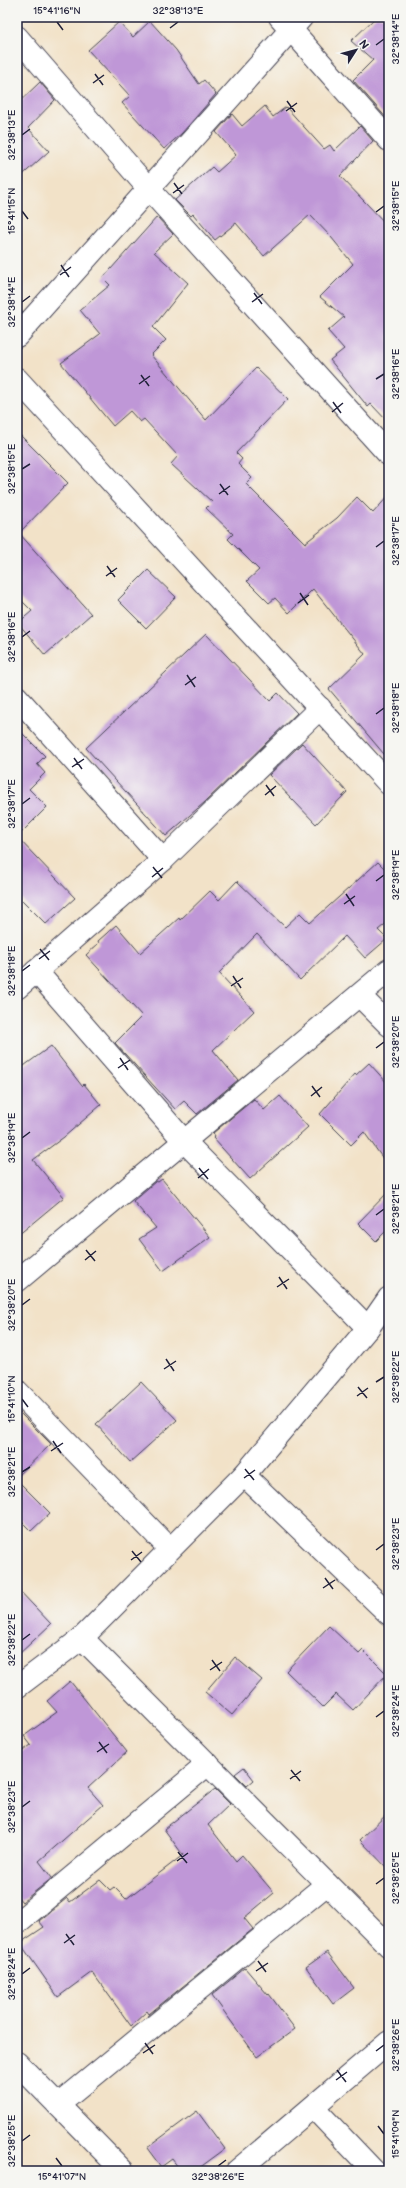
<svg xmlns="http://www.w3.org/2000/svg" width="406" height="2188" font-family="'Balsamiq Sans',sans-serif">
<rect width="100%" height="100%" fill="#f6f6f2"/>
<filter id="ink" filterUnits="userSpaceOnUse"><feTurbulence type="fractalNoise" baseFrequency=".025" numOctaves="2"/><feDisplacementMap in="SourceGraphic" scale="8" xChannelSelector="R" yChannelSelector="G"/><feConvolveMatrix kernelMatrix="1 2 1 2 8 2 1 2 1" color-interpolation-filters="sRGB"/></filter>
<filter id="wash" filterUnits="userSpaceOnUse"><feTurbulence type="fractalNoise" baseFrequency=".012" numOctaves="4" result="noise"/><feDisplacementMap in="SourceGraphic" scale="16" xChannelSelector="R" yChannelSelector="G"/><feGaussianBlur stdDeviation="0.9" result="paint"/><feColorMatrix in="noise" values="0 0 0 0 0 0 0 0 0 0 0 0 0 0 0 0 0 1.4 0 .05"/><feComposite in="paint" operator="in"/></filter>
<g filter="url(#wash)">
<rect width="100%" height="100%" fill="#f2e2c8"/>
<g id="blocks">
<g fill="#bf97d7">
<path d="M376,17H389V121L353,80L373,60L351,41Z"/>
<path d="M150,21L176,50L199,84L204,80L216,94L182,133L164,149L122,103L130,96L88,50L119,22L133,37Z"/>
<path d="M40,82L55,100L28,128L49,151L17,180V104Z"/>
<path d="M265,106L273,117L286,107L324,149L330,145L334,151L360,126L373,141L340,176L389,227V423L371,404L368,407L330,360L344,349L328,331L344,317L320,297L353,264L331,237L310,215L264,256L236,223L215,240L193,214L191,216L175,200L212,167L217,172L236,155L216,132L232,114L242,126Z"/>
<path d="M157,217L173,234L154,252L188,283L153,327L166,340L151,355L206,420L256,368L288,399L236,453L242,459L238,464L252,478L246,484L305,543L337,518L357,497L373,513L389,495V760L329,689L365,654L313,589L289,613L275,598L269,603L247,581L259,570L228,539L233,534L206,508L212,502L171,464L178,456L144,419L140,422L130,411L113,426L61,363L100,334L80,310L110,285L103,278Z"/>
<path d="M17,432L68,483L19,533L91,614L45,655L18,623L32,611L17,596Z"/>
<path d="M148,570L176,597L146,628L118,600Z"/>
<path d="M206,634L270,701L278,693L297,713L205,802L166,836L86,748Z"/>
<path d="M17,728L45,756L37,764L45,773L29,789L47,807L17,837Z"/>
<path d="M302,743L347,792L316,824L269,775Z"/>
<path d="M17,837L75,898L46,924L17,895Z"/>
<path d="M378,862L389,873V921L378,930L387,939L365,958L345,936L300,980L257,934L219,973L254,1011L213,1050L238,1080L197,1114L184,1101L175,1109L115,1043L142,1016L86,955L99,943L98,941L116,925L140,953L179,918L180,920L210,891L219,900L237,881L285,927L300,913L310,923Z"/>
<path d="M51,1046L82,1086L84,1084L101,1105L64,1137L33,1160L64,1197L17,1236V1071Z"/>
<path d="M369,1063L389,1085V1167L364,1132L351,1145L320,1114L355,1074L356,1075Z"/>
<path d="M280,1096L308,1127L250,1179L213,1138L215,1136L213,1133L254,1099L264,1110Z"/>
<path d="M162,1179L210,1237L163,1271L139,1239L156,1228L133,1201L156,1181L158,1182Z"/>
<path d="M389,1191V1228L376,1241L358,1223Z"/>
<path d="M141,1382L177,1420L130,1462L96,1424Z"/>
<path d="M17,1410L51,1444L17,1477Z"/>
<path d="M17,1480L50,1513L31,1531L17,1517Z"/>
<path d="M17,1588L51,1624L17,1656Z"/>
<path d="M329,1626L359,1654L363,1650L387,1674L353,1710L336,1694L323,1707L286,1671Z"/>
<path d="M235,1657L262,1680L232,1715L205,1692Z"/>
<path d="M70,1681L127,1752L88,1788L103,1805L39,1861L52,1878L22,1902L17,1896V1755L31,1745L24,1736L57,1712L47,1701Z"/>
<path d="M244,1767L254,1780L247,1786L235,1774Z"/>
<path d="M215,1789L230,1804L208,1825L236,1861L242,1855L274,1893L244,1918L253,1929L149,2014L147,2011L131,2026L92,1972L58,1997L20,1943L44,1927L39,1921L67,1898L70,1902L100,1880L110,1890L114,1887L126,1899L183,1855L164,1829Z"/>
<path d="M389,1812V1870L360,1840Z"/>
<path d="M327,1952L354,1988L333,2004L306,1967Z"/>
<path d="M245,1968L268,1995L269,1994L295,2029L257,2057L212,1995Z"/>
<path d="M197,2111L225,2149L195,2171H181L172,2159L161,2167L147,2148Z"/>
</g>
</g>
</g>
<g filter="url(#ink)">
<use href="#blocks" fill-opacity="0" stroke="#413f50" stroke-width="1"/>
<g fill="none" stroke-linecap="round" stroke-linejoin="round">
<defs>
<g id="minor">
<path d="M280,17L389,140"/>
<path d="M17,37L148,188L389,455"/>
<path d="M17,336L302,17"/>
<path d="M17,379L389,784"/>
<path d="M17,697L163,860"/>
<path d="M36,971L184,1141L368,1328"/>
<path d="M17,988L163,860L320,708"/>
<path d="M360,996L389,1025"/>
<path d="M17,1281L389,970"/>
<path d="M17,1391L169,1548"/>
<path d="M244,1475L389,1614"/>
<path d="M82,1638L389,1946"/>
<path d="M17,1687L82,1638L244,1475L368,1328L389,1298"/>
<path d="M17,1923L208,1764"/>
<path d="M17,2063L123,2171"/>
<path d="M58,2105L327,1884"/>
<path d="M313,2107L374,2171"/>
<path d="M237,2171L389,2042"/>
</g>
</defs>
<use href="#minor" stroke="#413f50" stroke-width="24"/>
<use href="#minor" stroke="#fff" stroke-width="22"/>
</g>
</g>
<path fill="none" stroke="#22223b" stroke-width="1.5" d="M57,22L63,30M170,28L178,22M376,45L384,39M95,74L103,85M93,83L104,75M287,101L295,112M286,111L297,103M22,135L30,129M174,183L182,194M173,193L184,185M22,211L28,219M376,212L384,206M61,265L69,277M60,275L71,267M254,293L262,304M22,302L30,296M252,302L263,294M141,375L149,386M376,379L384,374M139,384L150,376M333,402L341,413M332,412L343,403M22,469L30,464M220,484L228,495M219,494L230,486M376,547L384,541M107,566L115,577M106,576L117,568M300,593L308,605M298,603L309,595M22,637L30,631M187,675L195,687M185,685L196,677M376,714L384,708M74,758L82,769M72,767L84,759M266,785L274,796M265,795L276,786M22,804L30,798M153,867L162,878M152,877L163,868M376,881L384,875M346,894L354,906M344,904L355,896M40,949L49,960M39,959L50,951M22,971L30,965M233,976L241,988M231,986L243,978M376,1048L384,1042M120,1058L128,1070M118,1068L130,1060M312,1086L320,1097M311,1096L322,1087M22,1138L30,1132M199,1168L208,1179M198,1178L209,1169M376,1215L384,1209M86,1250L95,1261M85,1260L96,1251M279,1277L287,1289M277,1287L289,1279M22,1305L30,1299M166,1359L174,1371M164,1369L176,1361M376,1382L384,1377M358,1387L367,1398M357,1396L368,1388M22,1399L28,1407M53,1441L61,1453M51,1451L63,1443M245,1469L254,1480M22,1472L30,1467M244,1478L255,1470M376,1550L384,1544M132,1551L141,1562M131,1560L142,1552M325,1578L333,1589M323,1588L335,1580M22,1640L30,1634M212,1660L220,1671M210,1670L222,1662M376,1717L384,1711M99,1742L107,1753M97,1752L109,1744M291,1770L300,1781M290,1779L301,1771M22,1807L30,1801M178,1852L187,1863M177,1861L188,1853M376,1884L384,1878M66,1934L74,1945M64,1943L75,1935M258,1961L266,1972M256,1971L268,1963M22,1974L30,1968M145,2043L153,2054M376,2051L384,2045M143,2053L155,2045M337,2070L346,2082M336,2080L347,2072M378,2126L384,2134M22,2141L30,2135M56,2158L62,2166M218,2166L226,2160"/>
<rect width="406" height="2188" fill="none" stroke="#f6f6f2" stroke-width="44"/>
<g transform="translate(356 50) rotate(54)" stroke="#f6f6f2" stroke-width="3" paint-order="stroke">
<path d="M0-3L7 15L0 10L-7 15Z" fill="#22223b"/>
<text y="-6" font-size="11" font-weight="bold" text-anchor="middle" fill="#22223b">N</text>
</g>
<rect x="22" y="22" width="362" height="2144" fill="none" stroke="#22223b" stroke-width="1.5"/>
<g font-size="10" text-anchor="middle" fill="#22223b">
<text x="57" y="14">15°41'16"N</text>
<text x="178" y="14">32°38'13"E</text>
<text transform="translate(395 39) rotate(-90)" y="4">32°38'14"E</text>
<text transform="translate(11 135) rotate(-90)" y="4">32°38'13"E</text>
<text transform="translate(395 206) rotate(-90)" y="4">32°38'15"E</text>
<text transform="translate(11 211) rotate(-90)" y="4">15°41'15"N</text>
<text transform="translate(11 302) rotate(-90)" y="4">32°38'14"E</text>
<text transform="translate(395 374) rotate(-90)" y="4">32°38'16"E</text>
<text transform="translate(11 469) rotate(-90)" y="4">32°38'15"E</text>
<text transform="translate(395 541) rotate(-90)" y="4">32°38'17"E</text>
<text transform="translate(11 637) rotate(-90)" y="4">32°38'16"E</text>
<text transform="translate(395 708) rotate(-90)" y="4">32°38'18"E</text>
<text transform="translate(11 804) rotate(-90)" y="4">32°38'17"E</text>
<text transform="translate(395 875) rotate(-90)" y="4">32°38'19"E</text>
<text transform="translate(11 971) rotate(-90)" y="4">32°38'18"E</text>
<text transform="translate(395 1042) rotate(-90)" y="4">32°38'20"E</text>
<text transform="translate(11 1138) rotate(-90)" y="4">32°38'19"E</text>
<text transform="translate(395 1209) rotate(-90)" y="4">32°38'21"E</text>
<text transform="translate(11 1305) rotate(-90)" y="4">32°38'20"E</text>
<text transform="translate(395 1377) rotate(-90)" y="4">32°38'22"E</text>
<text transform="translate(11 1399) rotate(-90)" y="4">15°41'10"N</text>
<text transform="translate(11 1472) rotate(-90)" y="4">32°38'21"E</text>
<text transform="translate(395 1544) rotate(-90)" y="4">32°38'23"E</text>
<text transform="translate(11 1640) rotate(-90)" y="4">32°38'22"E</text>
<text transform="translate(395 1711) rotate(-90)" y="4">32°38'24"E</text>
<text transform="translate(11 1807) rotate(-90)" y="4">32°38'23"E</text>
<text transform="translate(395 1878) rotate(-90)" y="4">32°38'25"E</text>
<text transform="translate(11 1974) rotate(-90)" y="4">32°38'24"E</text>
<text transform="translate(395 2045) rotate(-90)" y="4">32°38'26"E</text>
<text transform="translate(395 2134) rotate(-90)" y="4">15°41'09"N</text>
<text transform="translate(11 2141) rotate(-90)" y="4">32°38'25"E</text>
<text x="62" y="2180">15°41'07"N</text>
<text x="218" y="2180">32°38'26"E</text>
</g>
</svg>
